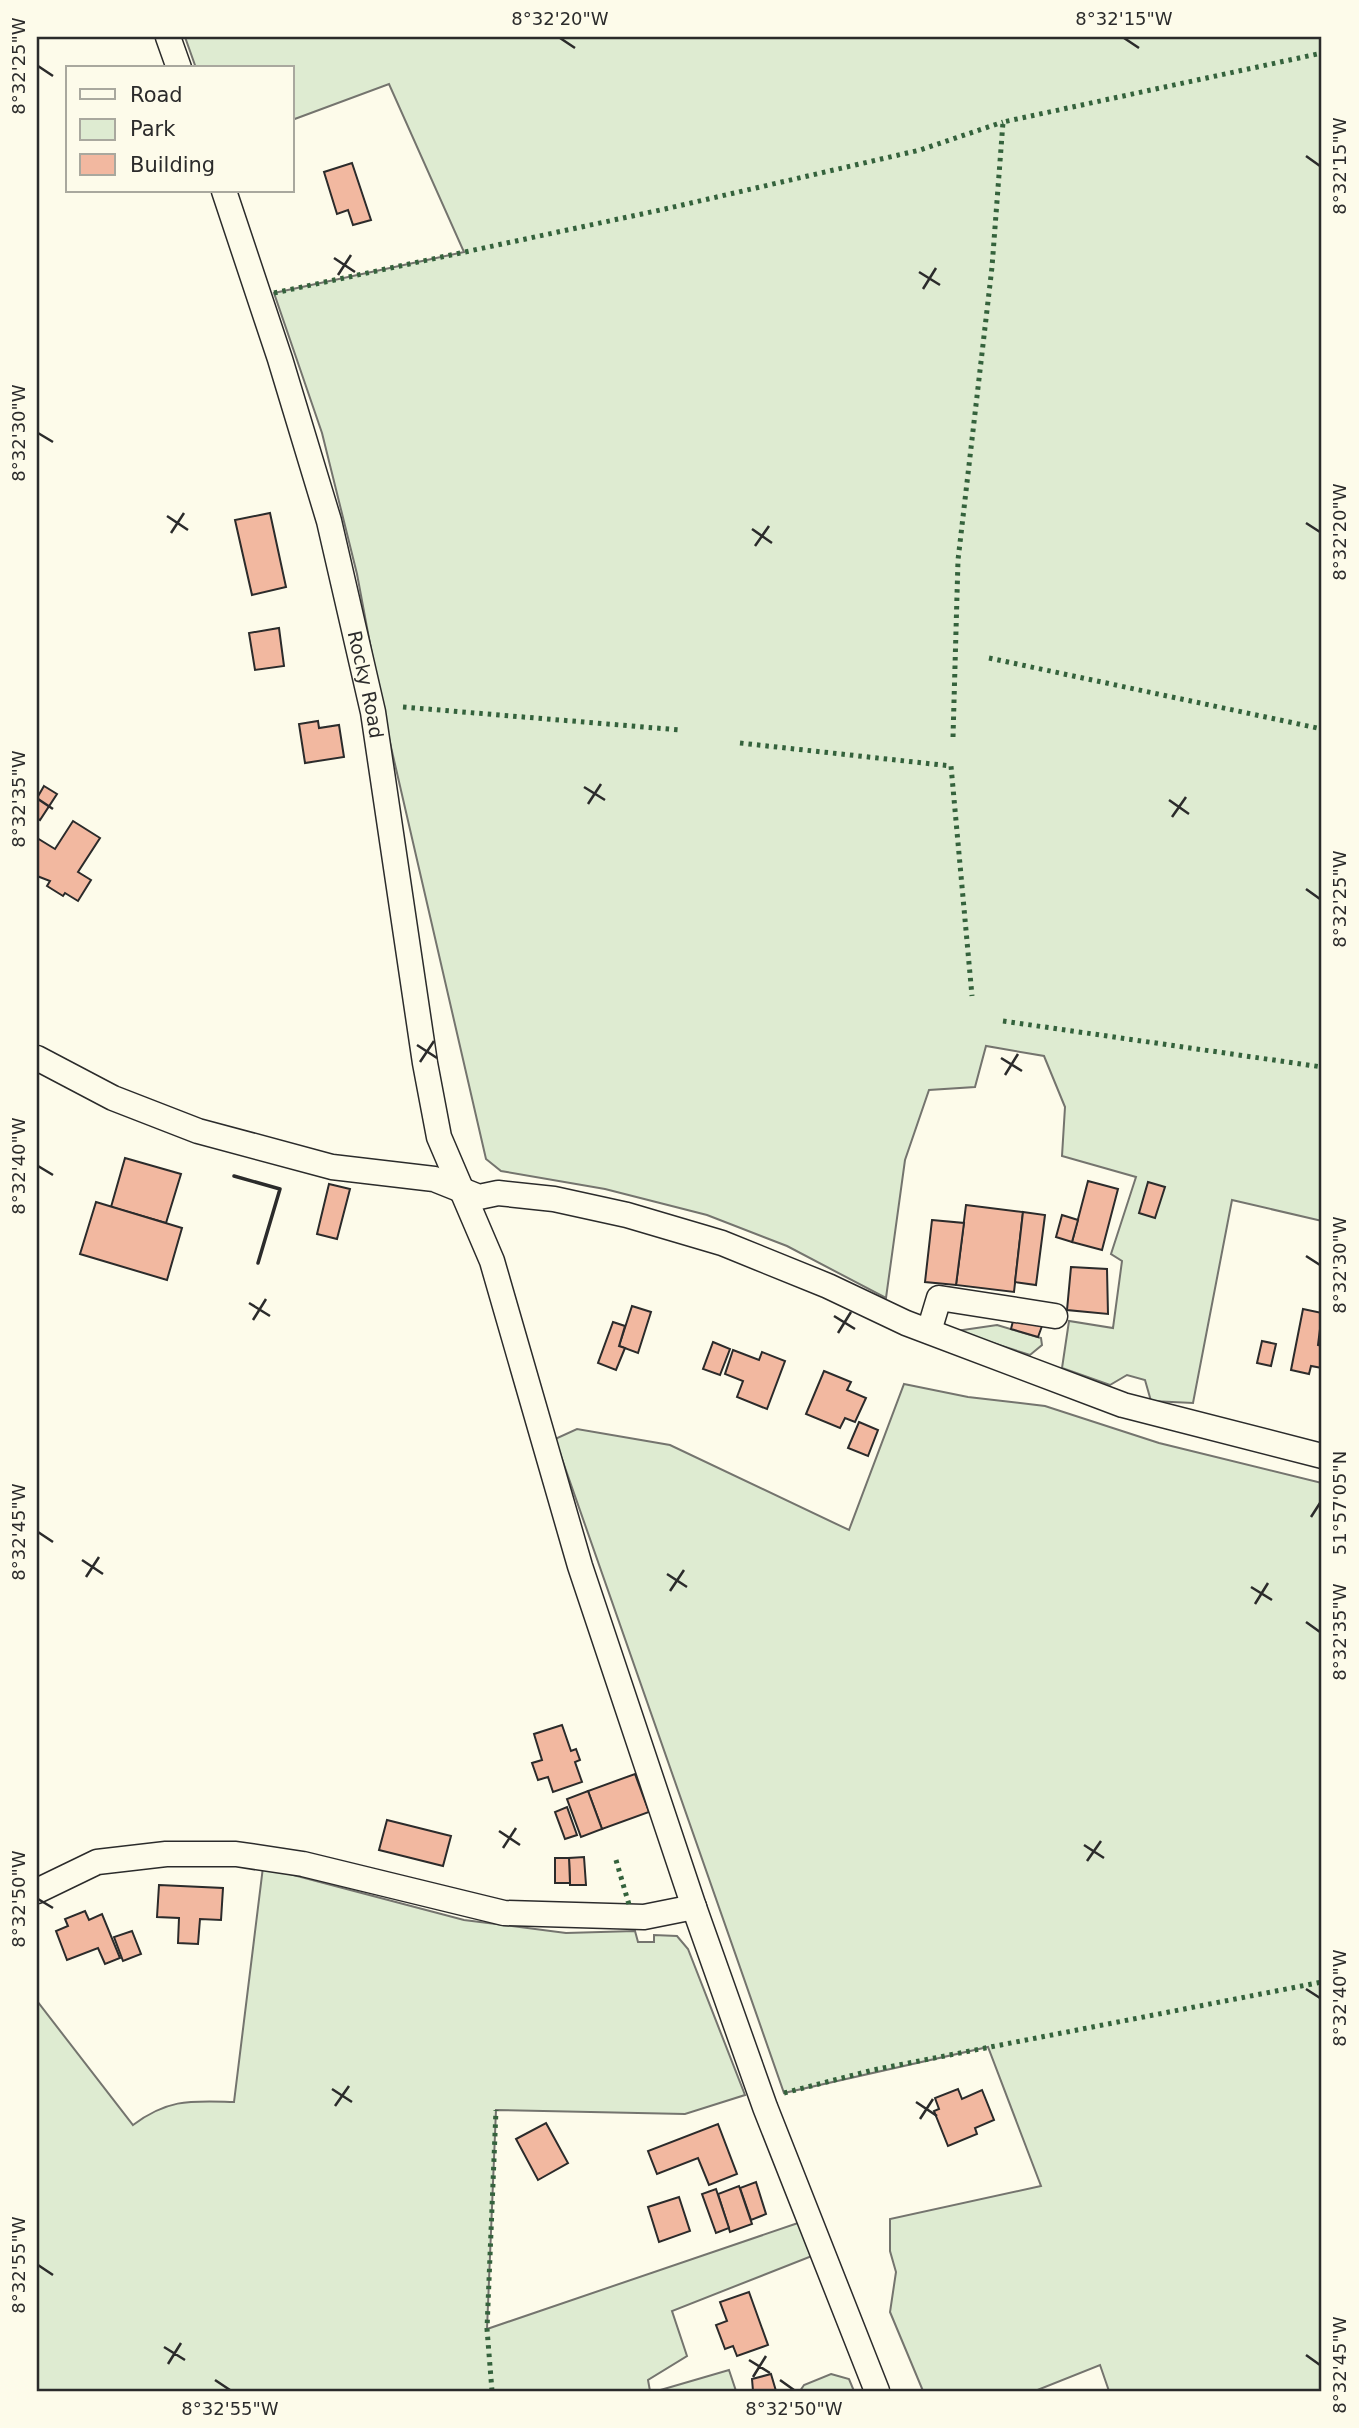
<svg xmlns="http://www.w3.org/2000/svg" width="1359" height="2428" font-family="'DejaVu Sans',sans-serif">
<rect width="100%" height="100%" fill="#fdfbea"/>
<g fill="#deebd1" stroke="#74746e" stroke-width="2">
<path d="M185,37H1322V1221L1232,1200L1193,1403L1151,1401L1145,1380L1127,1375L1110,1385L1062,1368L1069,1321L1113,1328L1122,1261L1111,1254L1136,1177L1062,1156L1065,1107L1044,1056L986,1046L975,1087L929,1090L905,1160L886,1298L787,1246L707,1215L605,1189L501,1171L486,1159L382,708L357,574L322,433L274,293L464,252L389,84L292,120V68H196Z"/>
<path d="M997,1325L1041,1338L1042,1345L1030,1355L956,1331Z"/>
<path d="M904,1384L968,1397L1045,1406L1159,1443L1322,1483V2391H1109L1100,2365L1035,2391H923L890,2312L896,2272L890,2251V2219L1041,2186L988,2047L784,2093L555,1439L577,1429L670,1445L849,1530Z"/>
<path d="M263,1867L464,1920L566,1933L635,1931L638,1942H654V1935L677,1936L688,1949L745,2095L685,2114L496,2110L487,2329L798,2223L817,2254L672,2311L687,2356L648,2380L650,2391H37V2001L133,2125C169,2098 192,2101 234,2102Z"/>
<path d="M729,2370L736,2391H657Z"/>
<path d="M831,2374L849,2379L854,2391H800L804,2385Z"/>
</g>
<g fill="#f2b8a0" stroke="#2b2b2b" stroke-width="2">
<path d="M352,163L371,220L353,225L348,210L337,214L324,172Z"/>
<path d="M270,513L286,587L252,595L235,520Z"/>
<path d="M279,628L284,666L255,670L249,633Z"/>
<path d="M318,721L319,728L339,725L344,757L305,763L299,724Z"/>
<path d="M44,786L57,794L40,820L37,818V798Z"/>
<path d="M73,821L100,838L78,872L91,880L78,901L65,893L63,896L47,886L50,881L37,876V838L55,849Z"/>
<path d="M125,1158L181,1174L166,1223L111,1207Z"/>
<path d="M1088,1181L1118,1189L1102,1250L1072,1242Z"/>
<path d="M1148,1182L1165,1187L1155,1218L1139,1213Z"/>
<path d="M329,1184L350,1189L337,1239L317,1234Z"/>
<path d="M96,1202L182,1228L167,1280L80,1254Z"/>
<path d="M966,1205L1023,1212L1014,1292L956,1285Z"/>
<path d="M1023,1212L1045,1215L1036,1285L1015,1282Z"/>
<path d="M1062,1215L1078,1220L1072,1242L1056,1237Z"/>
<path d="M932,1220L964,1223L956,1285L925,1282Z"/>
<path d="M1071,1267L1107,1269L1108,1314L1067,1310Z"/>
<path d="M632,1306L651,1312L638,1353L619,1346Z"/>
<path d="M1303,1309L1322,1313L1318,1345L1322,1346V1368L1311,1366L1309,1374L1291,1370Z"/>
<path d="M1014,1317L1042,1326L1038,1337L1011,1329Z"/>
<path d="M613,1322L625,1326L619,1346L625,1348L616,1370L598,1363Z"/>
<path d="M1262,1341L1276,1344L1271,1366L1257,1363Z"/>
<path d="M713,1342L730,1349L720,1375L703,1369Z"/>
<path d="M733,1350L759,1360L762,1352L785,1361L767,1409L737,1397L743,1381L725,1374Z"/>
<path d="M824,1371L851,1382L847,1390L866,1398L855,1422L845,1418L840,1428L806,1414Z"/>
<path d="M859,1422L878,1430L868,1456L848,1448Z"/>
<path d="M562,1725L571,1751L576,1749L580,1760L575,1762L582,1782L553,1792L548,1777L538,1780L532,1763L542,1760L534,1734Z"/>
<path d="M635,1774L649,1812L602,1829L588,1791Z"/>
<path d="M588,1791L602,1829L581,1837L567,1799Z"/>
<path d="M567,1807L577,1835L565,1839L555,1812Z"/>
<path d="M387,1820L451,1836L443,1866L379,1850Z"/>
<path d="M584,1857L586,1885H570L569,1858Z"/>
<path d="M555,1858H569L570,1883H555Z"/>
<path d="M159,1885L223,1888L221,1920L200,1919L198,1944L178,1943L179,1918L157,1917Z"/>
<path d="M85,1911L89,1920L102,1914L120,1958L105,1964L98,1948L67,1960L56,1931L68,1926L65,1919Z"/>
<path d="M132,1931L141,1954L123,1961L114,1937Z"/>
<path d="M958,2089L962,2099L982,2090L994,2120L975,2128L977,2134L948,2146L934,2111L939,2109L935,2098Z"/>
<path d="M546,2123L568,2163L538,2180L516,2139Z"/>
<path d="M718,2124L737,2174L709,2185L698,2158L657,2174L648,2151Z"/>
<path d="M756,2182L766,2214L751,2220L740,2188Z"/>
<path d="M739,2186L752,2224L730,2232L718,2194Z"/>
<path d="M716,2189L729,2228L716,2233L702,2194Z"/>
<path d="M679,2197L690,2231L659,2242L648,2207Z"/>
<path d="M749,2292L768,2345L737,2356L733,2346L725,2349L716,2325L727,2321L720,2302Z"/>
<path d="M771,2374L776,2391H753L752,2379Z"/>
</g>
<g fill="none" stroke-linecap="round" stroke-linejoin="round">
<defs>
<g id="minor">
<path d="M168,37L179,68"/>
<path id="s1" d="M224,191L280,359L329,521L373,712L425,1063L439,1137L492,1261L580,1566L694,1907L765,2107L877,2391"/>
<path d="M37,1058L113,1098L198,1131L332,1167L434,1179L479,1197L498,1193L554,1199L627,1215L722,1243L828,1286L906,1323L1123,1405L1322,1456"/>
<path d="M929,1331L939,1298L1055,1316"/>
<path d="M37,1891L97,1862L166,1854H236L303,1864L504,1913L644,1917L694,1907"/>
</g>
</defs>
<use href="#minor" stroke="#2b2b2b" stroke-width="27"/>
<use href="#minor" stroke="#fdfbea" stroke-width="24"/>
<g stroke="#34623c" stroke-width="5" stroke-dasharray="3.5 5" stroke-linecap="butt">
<path d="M274,293L665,209L920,150L1003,122"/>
<path d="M989,658L1322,729"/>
<path d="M403,707L680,730"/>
<path d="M953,737L958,560L992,267L1003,122L1322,53"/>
<path d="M740,743L951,766L972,996"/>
<path d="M1003,1021L1322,1067"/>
<path d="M616,1860L630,1908"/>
<path d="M784,2093L873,2070L1322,1982"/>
<path d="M492,2391L487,2329L496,2110"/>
</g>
<path stroke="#2b2b2b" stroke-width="3.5" d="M234,1176L280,1189L258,1263"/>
</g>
<path fill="none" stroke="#2b2b2b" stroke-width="2.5" d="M560,38L575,48M1124,38L1139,48M38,66L53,76M1306,156L1320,166M334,258L355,272M919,272L940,285M338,275L351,255M923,289L936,268M38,433L53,442M167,516L188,530M1306,523L1320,532M752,529L772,543M171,533L184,513M755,546L769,526M584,787L605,800M38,799L53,809M1169,800L1189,814M588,804L601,784M1172,817L1186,797M1306,889L1320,899M417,1045L437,1058M1001,1058L1022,1071M420,1062L434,1041M1005,1075L1018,1054M38,1166L53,1175M1306,1256L1320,1265M249,1303L270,1316M834,1316L855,1329M253,1320L266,1299M838,1333L851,1312M1311,1517L1320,1503M38,1532L53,1542M82,1560L103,1574M667,1574L687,1587M86,1577L99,1557M1251,1587L1272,1600M670,1591L684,1570M1255,1604L1268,1583M1306,1622L1320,1632M499,1831L520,1845M1084,1845L1104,1858M503,1848L516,1828M1087,1861L1101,1841M38,1899L53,1908M1306,1989L1320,1998M332,2089L352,2102M916,2102L937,2116M335,2106L349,2086M920,2119L933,2099M38,2265L53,2275M164,2347L185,2360M1306,2355L1320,2365M749,2360L770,2373M168,2364L181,2343M753,2377L766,2356M215,2380L230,2390M780,2380L794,2390"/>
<g text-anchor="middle" stroke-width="5" stroke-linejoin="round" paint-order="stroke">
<g font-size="19" fill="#2b2b2b" stroke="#fdfbea">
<text dy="7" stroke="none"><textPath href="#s1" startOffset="514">Rocky Road</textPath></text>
</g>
</g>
<rect width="1359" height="2428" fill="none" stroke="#fdfbea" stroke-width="77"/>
<rect x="66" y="66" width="228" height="126" fill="#fdfbea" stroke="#a9a89e" stroke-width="2"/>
<rect x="80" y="89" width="35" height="10" fill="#fdfbea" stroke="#a9a89e" stroke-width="2"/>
<text x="130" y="102" font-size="21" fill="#2b2b2b">Road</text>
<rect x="80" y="119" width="35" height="21" fill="#deebd1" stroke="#a9a89e" stroke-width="2"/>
<text x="130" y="136" font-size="21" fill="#2b2b2b">Park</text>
<rect x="80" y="154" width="35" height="21" fill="#f2b8a0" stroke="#a9a89e" stroke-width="2"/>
<text x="130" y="172" font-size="21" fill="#2b2b2b">Building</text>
<rect x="38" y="38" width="1282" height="2352" fill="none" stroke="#2b2b2b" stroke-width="2.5"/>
<g font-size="18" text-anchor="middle" fill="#2b2b2b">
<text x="560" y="25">8°32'20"W</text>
<text x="1124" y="25">8°32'15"W</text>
<text transform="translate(19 66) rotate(-90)" y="6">8°32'25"W</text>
<text transform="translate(1340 166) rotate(-90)" y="6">8°32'15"W</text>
<text transform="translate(19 433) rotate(-90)" y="6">8°32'30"W</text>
<text transform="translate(1340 532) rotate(-90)" y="6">8°32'20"W</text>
<text transform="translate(19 799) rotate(-90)" y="6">8°32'35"W</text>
<text transform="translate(1340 899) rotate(-90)" y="6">8°32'25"W</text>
<text transform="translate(19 1166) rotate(-90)" y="6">8°32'40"W</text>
<text transform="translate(1340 1265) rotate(-90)" y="6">8°32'30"W</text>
<text transform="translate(1340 1503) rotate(-90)" y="6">51°57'05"N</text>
<text transform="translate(19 1532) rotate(-90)" y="6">8°32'45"W</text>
<text transform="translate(1340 1632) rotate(-90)" y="6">8°32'35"W</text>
<text transform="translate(19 1899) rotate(-90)" y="6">8°32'50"W</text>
<text transform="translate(1340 1998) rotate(-90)" y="6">8°32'40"W</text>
<text transform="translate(19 2265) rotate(-90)" y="6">8°32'55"W</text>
<text transform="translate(1340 2365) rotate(-90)" y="6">8°32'45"W</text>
<text x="230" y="2415">8°32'55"W</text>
<text x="794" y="2415">8°32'50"W</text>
</g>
</svg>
